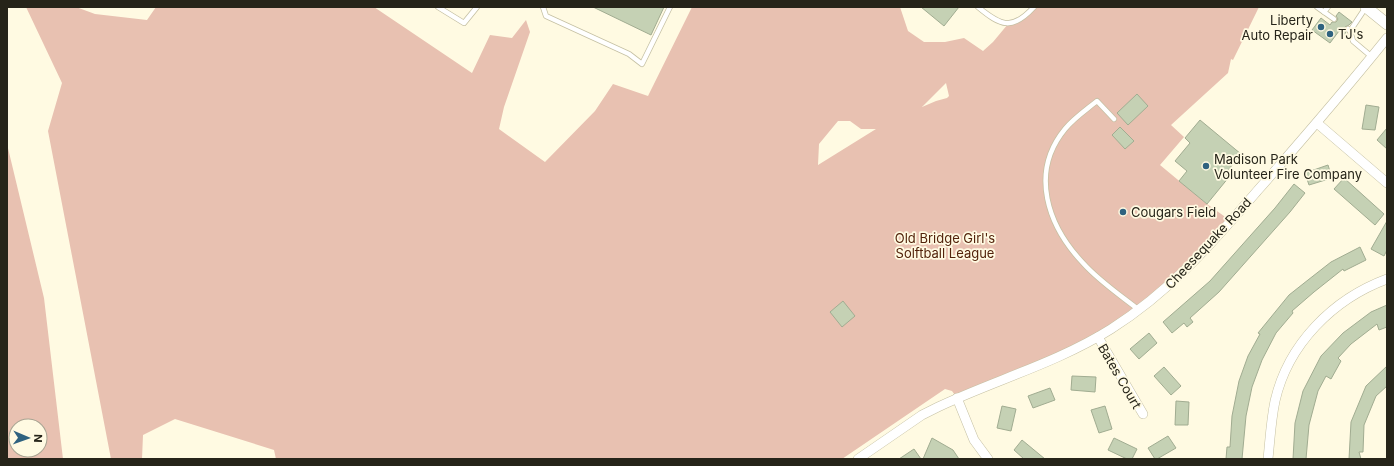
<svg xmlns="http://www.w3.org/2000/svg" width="1394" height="466" font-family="Inter,sans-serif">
<rect width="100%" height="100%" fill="#fffae2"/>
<g fill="#e8c1b1" fill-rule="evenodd">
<path d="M26,7H76L95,14L147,20L156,7H374L472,73L490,35L512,38L526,20L530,32L504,107L499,129L545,162L595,111L613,84L648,96L692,7H900L908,31L924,42H945L964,38L983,51L993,42L1008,24L1018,20L1034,7H1259L1233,60L1231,59L1228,73L1171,125L1184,137L1160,165L1207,204L1231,221L1215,239L1112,329L957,398L952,391L945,389L842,459H276L274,450L175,419L143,435L142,459H111L48,131L62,83ZM946,83L949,96L947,98L936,101L922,107ZM838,121H850L861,129H876L818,165L819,144Z"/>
<path d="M7,144L44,298L63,459H7ZM16,426H40V450H16Z"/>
</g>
<g fill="#c5d1b4" stroke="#a1ac91">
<path d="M593,7H664L651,35Z"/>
<path d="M921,7H959L944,26Z"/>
<path d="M1339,12L1352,22L1349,25L1345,27L1344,30L1346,32L1344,35L1339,31L1330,43L1312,30L1321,18L1330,25L1332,22H1336L1338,19L1336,16Z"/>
<path d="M1137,94L1148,106L1128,125L1117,113Z"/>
<path d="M1366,105L1379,107L1375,130L1362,129Z"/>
<path d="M1200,120L1241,154L1225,174L1229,177L1207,204L1179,181L1187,171L1175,161L1190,143L1185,138Z"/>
<path d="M1120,127L1134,141L1125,149L1112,135Z"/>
<path d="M1387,128V149L1377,140Z"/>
<path d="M1328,165L1332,178L1309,185L1305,173Z"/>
<path d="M1344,178L1384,214L1375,225L1334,189Z"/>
<path d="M1294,184L1305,193L1290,212L1219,292L1190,318L1193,322L1187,327L1184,323L1172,333L1163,322L1210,281L1275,208Z"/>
<path d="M1387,221V250L1384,256L1371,249Z"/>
<path d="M1360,247L1366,260L1344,271L1343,269L1314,292L1292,311L1293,313L1276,333L1262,360L1252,387L1246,416L1242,459H1226L1227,447H1230L1232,416L1239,381L1248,356L1260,334L1258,333L1289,295L1308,280L1331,262Z"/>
<path d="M843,301L855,316L842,327L830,312Z"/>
<path d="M1387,305V327L1379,330L1377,324L1351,344L1338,358L1341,361L1331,379L1326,376L1318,391L1309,425L1306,459H1293L1295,423L1303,391L1321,356L1343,333L1371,312Z"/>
<path d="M1149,333L1157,343L1139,359L1130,349Z"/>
<path d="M1387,366V386L1376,396L1364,425L1363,452H1359L1361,459H1349L1351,422L1366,386Z"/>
<path d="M1164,367L1181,386L1171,395L1154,376Z"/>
<path d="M1072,376L1096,377L1095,392L1071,390Z"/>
<path d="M1050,388L1055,400L1033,408L1028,396Z"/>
<path d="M1176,401L1189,402L1188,425H1175Z"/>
<path d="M1002,406L1016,409L1011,431L997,428Z"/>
<path d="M1105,406L1112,429L1099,433L1091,410Z"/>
<path d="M1168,436L1176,448L1157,459H1155L1148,448Z"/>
<path d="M932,438L953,450L959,459H923Z"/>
<path d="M1114,438L1137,449L1132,459H1127L1108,450Z"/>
<path d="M1022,440L1045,459H1024L1014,450Z"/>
<path d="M914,449L921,459H899Z"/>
</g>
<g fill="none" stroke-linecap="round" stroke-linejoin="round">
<defs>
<g id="service">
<path d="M438,7L464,23L477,7"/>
<path d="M543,7L546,16L629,54L642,64L670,7"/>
<path d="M978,7C1001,26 1012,31 1034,7"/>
<path d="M1317,7L1334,19"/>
<path d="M1324,12L1328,7"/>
<path d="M1348,29L1350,31L1353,41L1372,57"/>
<path d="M1350,31L1366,7"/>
<path d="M1114,119L1097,101C1086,110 1074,118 1065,129C1029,173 1048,226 1083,263C1099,281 1120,295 1139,310"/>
</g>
<g id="minor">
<path d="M1317,123L1387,183"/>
<path d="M1098,337L1143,414"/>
<path d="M957,398L974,440L988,459"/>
<path d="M858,459L922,415L938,407C995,380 1057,363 1111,329C1171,291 1212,243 1258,190C1302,140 1345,90 1387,38"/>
<path d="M1268,459C1270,440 1271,420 1275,401C1288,344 1333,299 1387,279"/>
</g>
<path id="tertiary" d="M1366,7L1387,24"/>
</defs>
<use href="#service" stroke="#c5c0a3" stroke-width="6"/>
<use href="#minor" stroke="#c5c0a3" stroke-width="10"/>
<use href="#tertiary" stroke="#c5c0a3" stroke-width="12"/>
<use href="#service" stroke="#fff" stroke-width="4.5"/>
<use href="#minor" stroke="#fff" stroke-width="9"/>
<use href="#tertiary" stroke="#fff" stroke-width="11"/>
</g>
<g fill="#2f627f" stroke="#fffae2" stroke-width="1.5">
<circle cx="1321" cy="27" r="4"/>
<circle cx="1330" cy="34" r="4"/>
<circle cx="1206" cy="166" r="4"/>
<circle cx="1123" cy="212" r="4"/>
</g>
<g text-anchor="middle" stroke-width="3.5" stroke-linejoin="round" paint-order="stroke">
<g font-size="13" fill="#262419" stroke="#fffae2" text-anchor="start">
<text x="1313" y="25" text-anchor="end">Liberty<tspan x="1313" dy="15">Auto Repair</tspan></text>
<text x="1338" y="39">TJ's</text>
<text x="1214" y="164">Madison Park<tspan x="1214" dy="15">Volunteer Fire Company</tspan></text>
<text x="1131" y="217">Cougars Field</text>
</g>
<g font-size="13" fill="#53230b" stroke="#fffae2">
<text x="945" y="243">Old Bridge Girl's<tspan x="945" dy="15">Solftball League</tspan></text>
</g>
<g font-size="13" fill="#262419" stroke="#fffae2">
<text transform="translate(1208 243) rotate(-47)" y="5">Cheesequake Road</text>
<text transform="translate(1120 376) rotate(60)" y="5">Bates Court</text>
</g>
</g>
<rect width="1394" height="466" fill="none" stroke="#262419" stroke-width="16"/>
<g transform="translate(28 438) rotate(92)"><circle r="19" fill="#fffae2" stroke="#a8a492"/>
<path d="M0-3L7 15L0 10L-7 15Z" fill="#2f627f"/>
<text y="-6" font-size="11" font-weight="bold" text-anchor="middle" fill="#262419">N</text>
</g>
</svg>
